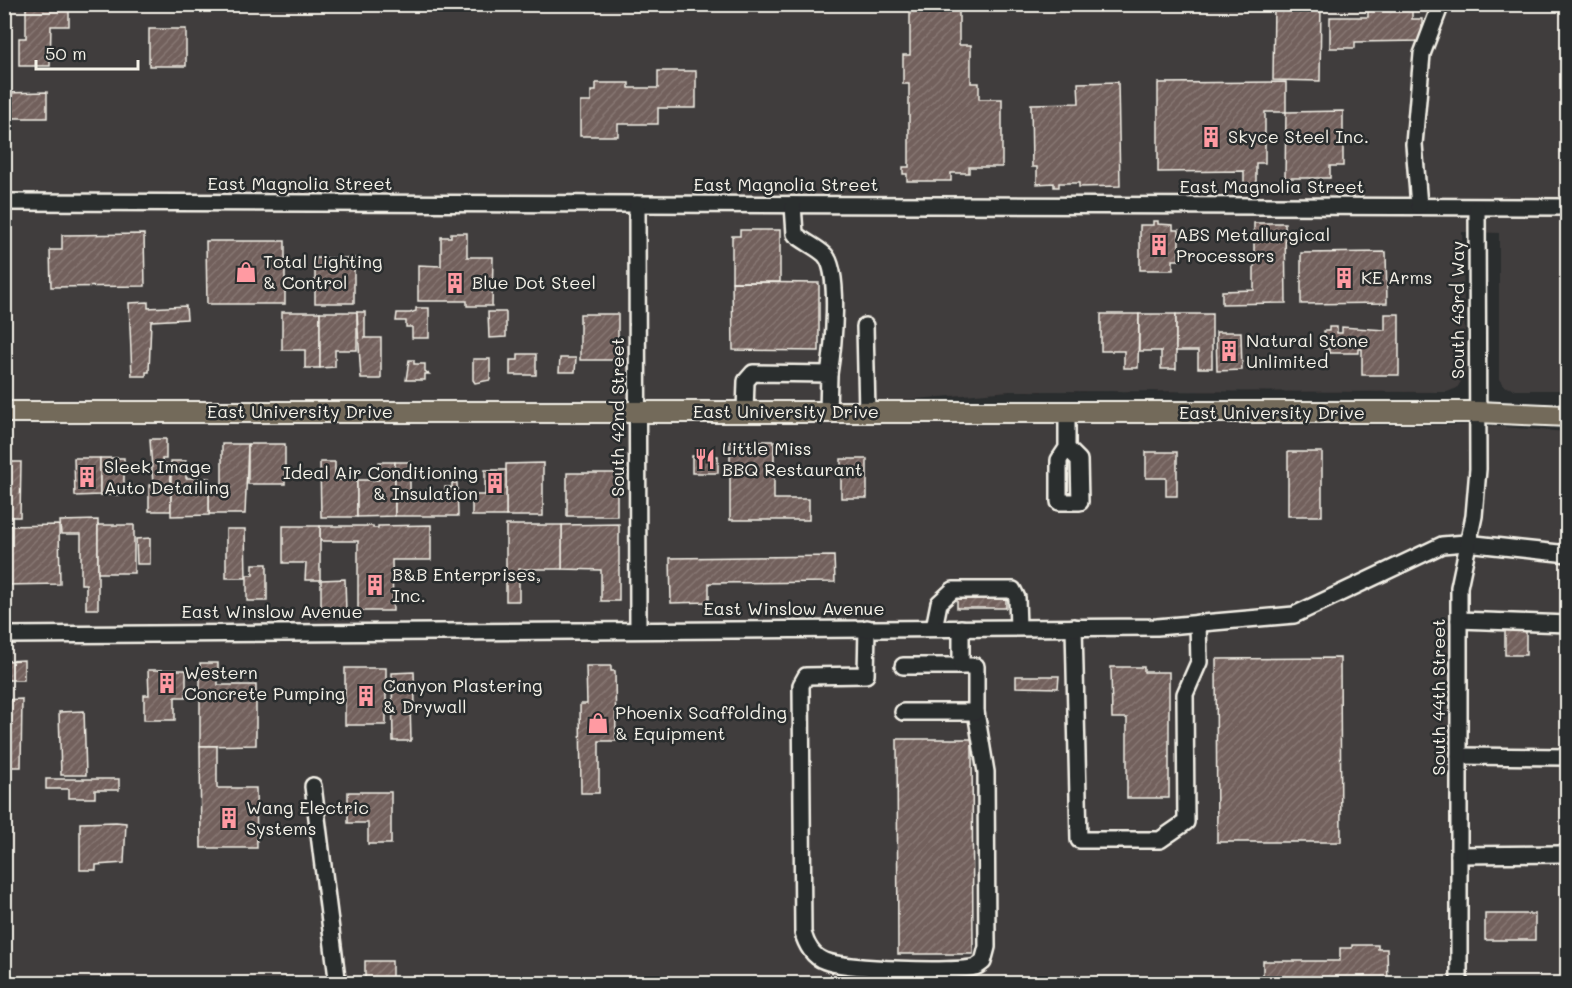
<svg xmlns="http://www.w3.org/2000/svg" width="1572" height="988" font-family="Mali,sans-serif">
<defs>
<pattern id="building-hatch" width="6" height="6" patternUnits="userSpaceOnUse" patternTransform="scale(1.5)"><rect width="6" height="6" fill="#72605b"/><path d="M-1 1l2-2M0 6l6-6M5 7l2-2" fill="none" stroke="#877773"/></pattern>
</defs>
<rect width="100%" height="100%" fill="#2a2d2e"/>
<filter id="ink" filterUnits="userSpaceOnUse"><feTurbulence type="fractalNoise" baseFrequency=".0167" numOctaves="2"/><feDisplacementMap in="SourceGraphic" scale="12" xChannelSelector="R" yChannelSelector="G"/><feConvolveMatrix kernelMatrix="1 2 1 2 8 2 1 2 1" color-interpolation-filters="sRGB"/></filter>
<g filter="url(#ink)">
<path fill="#403c3c" d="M5,5H1567V390H1516L1504,386L1499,379V233L1462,232L1466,373L1457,388L1447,392L1010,391L648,422L1478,425L1567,432V983L5,984Z"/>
<g fill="url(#building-hatch)" stroke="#f4f1e8" stroke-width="1.5">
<path d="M26,4H69V26H51L50,66H19V38H26Z"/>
<path d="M1274,4H1321L1320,81L1273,80Z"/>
<path d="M1368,4H1412V19H1422V41L1355,42V48H1330V17H1368Z"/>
<path d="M910,7L959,8V45H971V83H979V99H1002V167H969V173H951V181H907V174H903V167H909V84H903V55H910Z"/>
<rect x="149" y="29" width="37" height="37"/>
<path d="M658,71H696V108H658V124H618V136H580V102H591V91H596V83H629V88H658Z"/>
<path d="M1118,82L1120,186L1079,187V183H1059V187H1054V183L1037,184V167H1032L1031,104L1079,103L1078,83Z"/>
<path d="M1286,82V112H1265V163H1256V184H1244V171L1158,172V83Z"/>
<path d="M47,92V118H4V93Z"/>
<path d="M1343,111V166H1330V178H1285L1286,112Z"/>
<path d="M1153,221H1158V224L1173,225V230H1179V260H1173V270H1140V225H1153Z"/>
<path d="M1254,223H1285L1286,303L1222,304V291L1254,290Z"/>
<path d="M740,230H780V282H732V236H740Z"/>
<path d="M451,233H467V257H493L492,306H467V301H418V265L441,266V237H451Z"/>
<path d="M144,234L145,286L51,287L50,250H62V235Z"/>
<path d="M206,241H285V304H207Z"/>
<path d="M1386,252L1387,303L1301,304V253Z"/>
<rect x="315" y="258" width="39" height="45"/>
<path d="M732,282L819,283V351L733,350Z"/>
<path d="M148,302V308L186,306L187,319L151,321L149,372H146V376H132L129,303Z"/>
<path d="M416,308H429V338H412V327H406V321H396L397,313H410L416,311Z"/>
<path d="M282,312H320V368H305V350H282Z"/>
<path d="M320,312H357V350H335V367L320,368Z"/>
<path d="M357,312H365V338H381V379H361Z"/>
<path d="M488,312H506V337L489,338Z"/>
<rect x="580" y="314" width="38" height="46"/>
<path d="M1101,314H1139L1138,368H1124V351H1101Z"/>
<path d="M1139,314H1176V369H1161V351H1139Z"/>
<path d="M1176,314H1212V368H1198V351H1176Z"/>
<path d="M1385,314H1399V375H1362V349H1359V353H1329V349H1324V331H1329V327H1337V333H1342V327L1385,330Z"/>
<path d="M1216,332H1241L1242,370L1217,371Z"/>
<path d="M518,354H536V375H510V360H518Z"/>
<path d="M560,358H576L575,372H559Z"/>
<path d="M473,359H490V380L475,383L473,380Z"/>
<path d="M409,360H414V364H425V371L429,374H425V380H406Z"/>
<path d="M150,439H166V459H162V464H171V511H149V485H153Z"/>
<path d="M730,441H774V499H809V520H730Z"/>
<path d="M222,444H248L245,514H209V484H222Z"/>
<rect x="248" y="444" width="37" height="40"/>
<path d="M1146,452H1177V496H1166V478H1146Z"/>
<rect x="1288" y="452" width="34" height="64"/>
<rect x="692" y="456" width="26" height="17"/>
<path d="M74,458H100V495L75,496Z"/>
<rect x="100" y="458" width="24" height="37"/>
<rect x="841" y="459" width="26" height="39"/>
<path d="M171,461H186V478H209V515L171,516Z"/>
<path d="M6,462H21L20,517H4Z"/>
<path d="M320,462H335V480H357V517H321Z"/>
<path d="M379,462H395V516L357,517V480H379Z"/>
<path d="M395,462H410V493H428V489H432V492H445V487H450L452,491V483H457L458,516H395Z"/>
<path d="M543,463V516H506V464Z"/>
<path d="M485,470H506V516H472V495H485Z"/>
<rect x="567" y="473" width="50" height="43"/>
<path d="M98,520V609H86V584H81V534H61L60,521Z"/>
<path d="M619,524V601H601V570L562,569V525Z"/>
<path d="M59,525L60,584L4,585V526Z"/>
<rect x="98" y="525" width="36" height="48"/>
<path d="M431,525V560H392L393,611H358V541H320V526H373V528H378V526Z"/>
<path d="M506,525H562V569H519V601H506Z"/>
<path d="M283,526H320V580H305L306,563H283Z"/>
<path d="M226,529H245L246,578H226Z"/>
<path d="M150,538V564H137L136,539Z"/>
<path d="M834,556L835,582L709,583V602L671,603L670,558Z"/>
<path d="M253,564H267V601H247V575H253Z"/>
<path d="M345,579L346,611H321V580Z"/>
<rect x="957" y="596" width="49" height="12"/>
<rect x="1505" y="629" width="21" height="26"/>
<path d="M1340,658L1341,842H1217L1216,659Z"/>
<path d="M24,660V680H8L7,661Z"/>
<path d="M200,663H218V685H256V745L200,746Z"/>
<path d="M586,666H611V671H615L616,741H599V793H581L580,704H587Z"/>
<path d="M1111,667H1144V672H1169V798H1127V718H1112Z"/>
<rect x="345" y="668" width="41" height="57"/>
<path d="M148,670H186V697H175V720H144V695H149Z"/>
<path d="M414,672L415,704H410L411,741H393L392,673Z"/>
<path d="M1016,676H1059L1058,688L1016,687Z"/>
<path d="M22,699L21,767H4V700Z"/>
<path d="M84,711L86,775H61L59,712Z"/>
<path d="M897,739H972L973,954H898Z"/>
<path d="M200,746H217V788H256L257,848H201Z"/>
<path d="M46,779H119V790H95V798H69V789H46Z"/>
<path d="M348,792H391V844H368V823H348Z"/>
<path d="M116,822L126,823L124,863L96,865V870H80V823Z"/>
<rect x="1485" y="914" width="50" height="26"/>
<path d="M1352,945H1378V949H1387L1388,984H1263V961H1340V948H1352Z"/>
<rect x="365" y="961" width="27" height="23"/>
</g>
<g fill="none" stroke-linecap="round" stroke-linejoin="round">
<defs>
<g id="minor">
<path d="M4,202L1568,207"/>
<path d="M637,204L638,630"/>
<path d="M793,205L795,234C804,242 817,247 825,255C841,272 833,350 829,374"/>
<path d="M1419,206L1414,144L1422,54L1441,4"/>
<path d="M865,326L867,412"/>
<path d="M745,412L746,381L753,373L829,374L828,412"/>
<path d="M1067,413V448L1059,460V502H1080L1079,460L1067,448"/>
<path d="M1459,620L1568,624"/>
<path d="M1074,627L1079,840H1160L1186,822L1185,694L1199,662L1198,623"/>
<path d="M867,628L866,675L806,676L801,685L803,933C806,944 813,957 825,961C843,969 957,973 975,967C976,967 982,963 983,962L987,947L986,772L976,712"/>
<path d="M934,628L939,603L953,590H1013L1017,598L1018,627"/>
<path d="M4,635L1157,627L1294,615L1442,545L1466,543L1568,554"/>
<path d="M903,666H961V628"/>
<path d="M903,712H976V666H961"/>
<path d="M1459,756L1568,757"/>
<path d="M313,786L337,978"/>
<path d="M1459,855L1560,854"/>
<path d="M1459,984V587L1474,516L1478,469L1477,208"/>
</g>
<path id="major" d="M4,412H1478L1568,416"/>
</defs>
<use href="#minor" stroke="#f4f1e8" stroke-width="20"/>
<use href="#major" stroke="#f4f1e8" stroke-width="24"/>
<use href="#minor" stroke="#2a2d2e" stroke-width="15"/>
<use href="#major" stroke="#736b5a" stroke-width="20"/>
</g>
</g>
<defs>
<symbol id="building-bare" viewBox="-9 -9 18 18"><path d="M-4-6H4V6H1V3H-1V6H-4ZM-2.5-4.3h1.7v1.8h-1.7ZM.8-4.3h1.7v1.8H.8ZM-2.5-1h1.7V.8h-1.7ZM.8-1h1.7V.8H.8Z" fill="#ff9aa2" stroke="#2a2d2e" stroke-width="2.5" paint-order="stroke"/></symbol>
<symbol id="shop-bare" viewBox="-9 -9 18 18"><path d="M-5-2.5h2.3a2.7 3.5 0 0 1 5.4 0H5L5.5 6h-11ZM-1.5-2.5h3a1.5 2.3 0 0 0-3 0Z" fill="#ff9aa2" stroke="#2a2d2e" stroke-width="2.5" paint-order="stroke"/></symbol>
<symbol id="restaurant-bare" viewBox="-9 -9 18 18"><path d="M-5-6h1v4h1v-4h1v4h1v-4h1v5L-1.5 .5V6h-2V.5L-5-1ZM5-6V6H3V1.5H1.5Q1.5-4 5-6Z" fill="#ff9aa2" stroke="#2a2d2e" stroke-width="2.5" paint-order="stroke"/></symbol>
</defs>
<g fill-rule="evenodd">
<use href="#building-bare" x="1196" y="122" width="30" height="30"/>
<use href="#building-bare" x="1144" y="230" width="30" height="30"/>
<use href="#shop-bare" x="231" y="257" width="30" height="30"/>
<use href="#building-bare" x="1329" y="263" width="30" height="30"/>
<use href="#building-bare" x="440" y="268" width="30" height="30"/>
<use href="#building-bare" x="1214" y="336" width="30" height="30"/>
<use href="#restaurant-bare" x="690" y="444" width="30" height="30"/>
<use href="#building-bare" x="72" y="462" width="30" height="30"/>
<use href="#building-bare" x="480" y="468" width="30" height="30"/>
<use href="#building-bare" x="360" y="570" width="30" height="30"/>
<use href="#building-bare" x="152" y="668" width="30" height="30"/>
<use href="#building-bare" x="351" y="681" width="30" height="30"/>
<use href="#shop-bare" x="583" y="708" width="30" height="30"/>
<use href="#building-bare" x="214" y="803" width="30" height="30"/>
</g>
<g text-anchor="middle" stroke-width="5" stroke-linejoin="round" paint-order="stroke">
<g font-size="18" fill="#f4f1e8" stroke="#2a2d2e" text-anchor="start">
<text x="1228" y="143">Skyce Steel Inc.</text>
<text x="1176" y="241">ABS Metallurgical<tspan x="1176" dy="21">Processors</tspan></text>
<text x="263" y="268">Total Lighting<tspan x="263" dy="21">&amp; Control</tspan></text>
<text x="1361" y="284">KE Arms</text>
<text x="472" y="289">Blue Dot Steel</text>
<text x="1246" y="347">Natural Stone<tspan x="1246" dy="21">Unlimited</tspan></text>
<text x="722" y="455">Little Miss<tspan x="722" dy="21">BBQ Restaurant</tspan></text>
<text x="104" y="473">Sleek Image<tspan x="104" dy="21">Auto Detailing</tspan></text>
<text x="478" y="479" text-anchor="end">Ideal Air Conditioning<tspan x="478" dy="21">&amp; Insulation</tspan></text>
<text x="392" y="581">B&amp;B Enterprises,<tspan x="392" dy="21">Inc.</tspan></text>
<text x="184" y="679">Western<tspan x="184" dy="21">Concrete Pumping</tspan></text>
<text x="383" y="692">Canyon Plastering<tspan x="383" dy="21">&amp; Drywall</tspan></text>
<text x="615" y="719">Phoenix Scaffolding<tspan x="615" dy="21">&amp; Equipment</tspan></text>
<text x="246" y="814">Wang Electric<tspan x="246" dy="21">Systems</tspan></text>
</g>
<g font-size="18" fill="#f4f1e8" stroke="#2a2d2e">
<text x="300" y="190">East Magnolia Street</text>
<text x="786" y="191">East Magnolia Street</text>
<text x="1272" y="193">East Magnolia Street</text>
<text transform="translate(1458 310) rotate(-90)" y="6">South 43rd Way</text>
<text x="300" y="418">East University Drive</text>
<text x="786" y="418">East University Drive</text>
<text x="1272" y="419">East University Drive</text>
<text transform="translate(618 417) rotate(-90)" y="6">South 42nd Street</text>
<text x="794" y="615">East Winslow Avenue</text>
<text x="272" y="618">East Winslow Avenue</text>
<text transform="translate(1439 697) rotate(-90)" y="6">South 44th Street</text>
</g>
</g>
<rect width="1572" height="988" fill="none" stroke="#2a2d2e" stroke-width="24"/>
<rect x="12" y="12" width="1548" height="964" fill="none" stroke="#f4f1e8" stroke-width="2" filter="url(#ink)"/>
<path d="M36 60v9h102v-9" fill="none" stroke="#f4f1e8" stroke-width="3"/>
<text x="45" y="60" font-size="18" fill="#f4f1e8" stroke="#2a2d2e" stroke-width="4.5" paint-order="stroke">50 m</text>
</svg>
